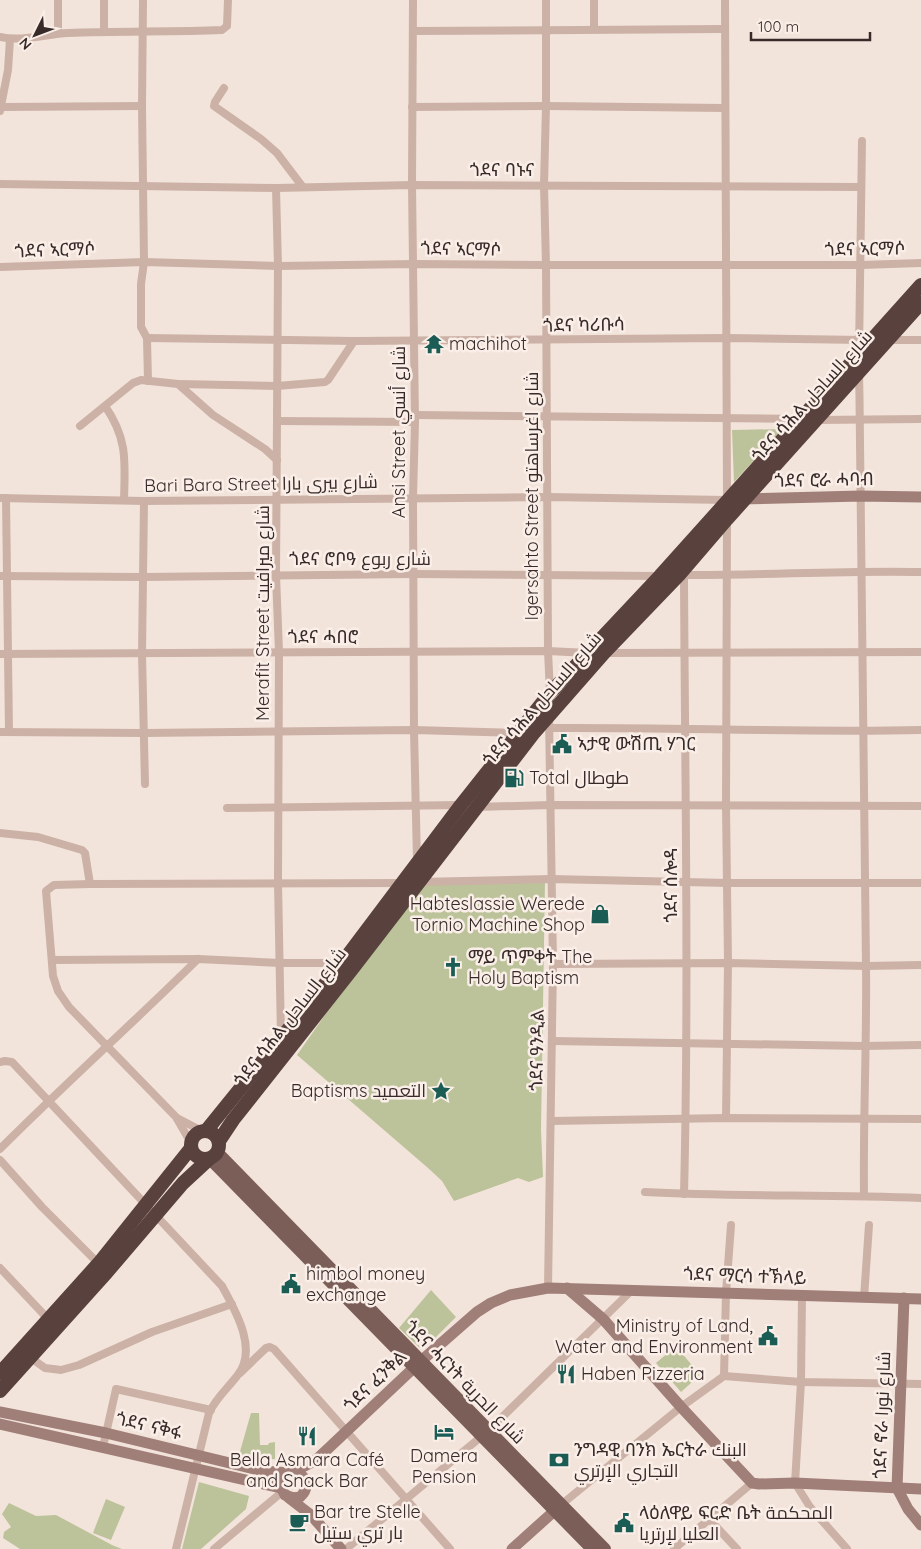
<svg xmlns="http://www.w3.org/2000/svg" width="921" height="1549" font-family="Quicksand,Cairo,'Noto Sans Ethiopic',sans-serif">
<rect width="100%" height="100%" fill="#f3e4db"/>
<g fill="#bcc39a">
<path d="M783,429L734,482L732,430Z"/>
<path d="M545,882L541,1130L543,1177L529,1182L518,1178L454,1201L442,1181L428,1168L297,1055L417,883Z"/>
<path d="M431,1290L456,1317L427,1346L420,1348L399,1328Z"/>
<path d="M676,1346L700,1375L681,1392L656,1363Z"/>
<path d="M251,1413H259L260,1445H268L269,1443L275,1442V1459L258,1460L239,1455Z"/>
<path d="M199,1482L249,1496L246,1509L201,1549H182Z"/>
<path d="M106,1499L125,1507L111,1540L93,1533Z"/>
<path d="M9,1503L36,1516L56,1515L112,1545L122,1549H20L3,1538L4,1532L11,1527L2,1514Z"/>
</g>
<g fill="none" stroke-linecap="round" stroke-linejoin="round">
<g stroke="#ccb1a6" stroke-width="8">
<path d="M143,0L142,106L144,262L141,284V327L147,338L148,381"/>
<path d="M413,0L412,185L415,422L413,497L414,730L417,860"/>
<path d="M546,0V106L544,185L546,265L548,651L550,693"/>
<path d="M594,0V29"/>
<path d="M725,0L727,500"/>
<path d="M104,31V0"/>
<path d="M413,31L724,29"/>
<path d="M58,33V0"/>
<path d="M0,37C22,42 46,34 68,33C119,31 171,32 222,30L227,26L228,0"/>
<path d="M224,88L215,102L214,106L261,139L277,153L302,186"/>
<path d="M2,107L142,106"/>
<path d="M412,107L546,106L725,108"/>
<path d="M0,111L8,70L10,39"/>
<path d="M0,184L276,188L412,185L861,187"/>
<path d="M276,188L278,266L276,575L279,652L278,882L281,1037"/>
<path d="M0,267L144,262L278,266L414,264L546,265H861L921,263"/>
<path d="M147,338L354,341L727,338L864,340"/>
<path d="M888,340H921"/>
<path d="M859,353L862,141"/>
<path d="M859,372C863,569 865,766 866,964C867,1041 863,1118 864,1195"/>
<path d="M105,406C128,439 125,462 124,500"/>
<path d="M415,415L801,419"/>
<path d="M817,420L921,419"/>
<path d="M277,421L415,422"/>
<path d="M80,426L133,383L141,380L178,384"/>
<path d="M277,460L265,449L213,415L178,384L277,386L325,382L328,380L354,341"/>
<path d="M0,498L144,501L548,497L727,500"/>
<path d="M6,498L9,732"/>
<path d="M144,501L142,654L145,784"/>
<path d="M678,575C759,576 840,570 921,572"/>
<path d="M684,575C685,781 689,988 684,1194"/>
<path d="M0,576L143,577L414,574L659,576"/>
<path d="M604,653L921,652"/>
<path d="M0,654L548,651L588,653"/>
<path d="M550,728C673,727 797,733 921,730"/>
<path d="M0,732L144,733L414,730L520,733"/>
<path d="M476,807L551,805L921,806"/>
<path d="M227,808L462,805"/>
<path d="M0,833L38,837L82,850L85,853L90,884"/>
<path d="M418,882L551,879L728,883H921"/>
<path d="M52,960L198,959L280,963H342"/>
<path d="M553,964L728,963L866,966L921,965"/>
<path d="M552,1041L864,1046L921,1045"/>
<path d="M0,1062L5,1061L12,1062L222,1286C235,1310 259,1350 237,1376C227,1389 216,1398 209,1413L176,1549"/>
<path d="M177,1118L202,1131"/>
<path d="M726,1118L728,963L726,806L727,519"/>
<path d="M551,1121L726,1118L921,1119"/>
<path d="M191,1143L176,1117L69,1007L58,991L53,976L46,891L54,885L90,884L404,883"/>
<path d="M0,1149C65,1084 133,1023 198,959"/>
<path d="M0,1160L42,1207L100,1265"/>
<path d="M645,1192C737,1197 829,1194 921,1198"/>
<path d="M0,1268L50,1321"/>
<path d="M548,1288L553,964L549,717"/>
<path d="M802,1296L801,1382L795,1483L810,1507L847,1549"/>
<path d="M864,1298L869,1225"/>
<path d="M28,1356L45,1368L61,1370L79,1365L152,1332L232,1304"/>
<path d="M240,1373L266,1348L270,1347L274,1349L450,1549"/>
<path d="M724,1376L801,1382L921,1384"/>
<path d="M724,1376L726,1293L731,1225"/>
<path d="M103,1447L116,1389L211,1410"/>
<path d="M562,1504L681,1407L724,1376"/>
<path d="M709,1519L737,1549"/>
<path d="M214,1549L282,1492"/>
<path d="M346,1549L488,1431L632,1290"/>
<path d="M674,1549L752,1483"/>
</g>
<g stroke="#a07f78" stroke-width="11">
<path d="M740,499L861,496L921,497"/>
<path d="M567,1288L603,1319L681,1407L752,1483L759,1484L795,1483L921,1489"/>
<path d="M904,1298L897,1488L908,1509L921,1525"/>
<path d="M0,1412L106,1433L263,1471L289,1473"/>
<path d="M0,1424L281,1488"/>
<path d="M293,1472C307,1474 310,1488 300,1497L293,1498L285,1495L280,1485L283,1477L316,1460L421,1361L477,1312L491,1303L510,1295L548,1288L921,1299"/>
<path d="M289,1498L311,1515L341,1549"/>
<path d="M512,1549L561,1505"/>
</g>
<g stroke="#7b5e58" stroke-width="12">
<path d="M217,1152L605,1549"/>
<path d="M210,1159L592,1549"/>
</g>
<g stroke="#59423e" stroke-width="14">
<circle cx="205" cy="1145" r="14"/>
<path d="M206,1131L342,963L461,805L550,693L660,576L921,285"/>
<path d="M219,1141L233,1120L353,968L533,734L604,653L679,575L727,519L921,303"/>
<path d="M0,1373L99,1263L191,1148"/>
<path d="M0,1391L107,1272L183,1183L209,1159"/>
</g>
</g>
<defs>
<symbol id="temple-bare" viewBox="-9 -9 18 18"><path d="M0-6L5-2H3V0L6.5 2.5H4V6H1.5V3h-3V6H-4V2.5H-6.5L-3 0V-2H-5Z" fill="#1b5c55" stroke="#faefe8" stroke-width="2.5" paint-order="stroke"/></symbol>
<symbol id="civic-bare" viewBox="-9 -9 18 18"><path d="M-.6-6.5H3V-4.5H.6V-3L4-1V1h2V6H-6V1h2V-1L-.6-3ZM-1.2 2.5V6h2.4V2.5Z" fill="#1b5c55" stroke="#faefe8" stroke-width="2.5" paint-order="stroke"/></symbol>
<symbol id="fuel-bare" viewBox="-9 -9 18 18"><path d="M-5.5-6h7V0h2V4h1.3V-2.5L3-4.5l.8-.8L6-3V5H2.5V1h-1V6h-7ZM-4.2-4.7v3.2H.2V-4.7Z" fill="#1b5c55" stroke="#faefe8" stroke-width="2.5" paint-order="stroke"/></symbol>
<symbol id="shop-bare" viewBox="-9 -9 18 18"><path d="M-5-2.5h2.3a2.7 3.5 0 0 1 5.4 0H5L5.5 6h-11ZM-1.5-2.5h3a1.5 2.3 0 0 0-3 0Z" fill="#1b5c55" stroke="#faefe8" stroke-width="2.5" paint-order="stroke"/></symbol>
<symbol id="church-bare" viewBox="-9 -9 18 18"><path d="M-1.2-6h2.4v3.5h3.3v2.4h-3.3V6h-2.4V-.1h-3.3v-2.4h3.3Z" fill="#1b5c55" stroke="#faefe8" stroke-width="2.5" paint-order="stroke"/></symbol>
<symbol id="sight-bare" viewBox="-9 -9 18 18"><path d="M0-6L1.8-2.2L6-1.7L2.9 1.2L3.7 5.4L0 3.3L-3.7 5.4L-2.9 1.2L-6-1.7L-1.8-2.2Z" fill="#1b5c55" stroke="#faefe8" stroke-width="2.5" paint-order="stroke"/></symbol>
<symbol id="restaurant-bare" viewBox="-9 -9 18 18"><path d="M-5-6h1v4h1v-4h1v4h1v-4h1v5L-1.5 .5V6h-2V.5L-5-1ZM5-6V6H3V1.5H1.5Q1.5-4 5-6Z" fill="#1b5c55" stroke="#faefe8" stroke-width="2.5" paint-order="stroke"/></symbol>
<symbol id="hotel-bare" viewBox="-9 -9 18 18"><path d="M-6-4.5h1.5V1H6V5H4.5V3h-9V5H-6ZM-4 0a1.8 1.8 0 1 1 3.6 0ZM.5 0V-2.5h3Q6-2.5 6 0Z" fill="#1b5c55" stroke="#faefe8" stroke-width="2.5" paint-order="stroke"/></symbol>
<symbol id="bank-bare" viewBox="-9 -9 18 18"><path d="M-6-4H6V4H-6ZM0-2.3a2.3 2.3 0 1 0 0 4.6a2.3 2.3 0 1 0 0-4.6Z" fill="#1b5c55" stroke="#faefe8" stroke-width="2.5" paint-order="stroke"/></symbol>
<symbol id="cafe-bare" viewBox="-9 -9 18 18"><path d="M-5.5-4.5H6V0H3Q3 3.5 0 3.5H-2.5Q-5.5 3.5-5.5 0ZM3-3.2v2h1.7v-2ZM-6 4.5H4V6H-6Z" fill="#1b5c55" stroke="#faefe8" stroke-width="2.5" paint-order="stroke"/></symbol>
</defs>
<g fill-rule="evenodd">
<use href="#temple-bare" x="420" y="330" width="28" height="28"/>
<use href="#civic-bare" x="548" y="730" width="28" height="28"/>
<use href="#fuel-bare" x="500" y="764" width="28" height="28"/>
<use href="#shop-bare" x="586" y="900" width="28" height="28"/>
<use href="#church-bare" x="439" y="953" width="28" height="28"/>
<use href="#sight-bare" x="427" y="1077" width="28" height="28"/>
<use href="#civic-bare" x="277" y="1270" width="28" height="28"/>
<use href="#civic-bare" x="754" y="1322" width="28" height="28"/>
<use href="#restaurant-bare" x="552" y="1360" width="28" height="28"/>
<use href="#hotel-bare" x="430" y="1418" width="28" height="28"/>
<use href="#restaurant-bare" x="293" y="1422" width="28" height="28"/>
<use href="#bank-bare" x="545" y="1446" width="28" height="28"/>
<use href="#cafe-bare" x="285" y="1508" width="28" height="28"/>
<use href="#civic-bare" x="610" y="1509" width="28" height="28"/>
</g>
<g text-anchor="middle" stroke-width="5" stroke-linejoin="round" paint-order="stroke">
<g font-size="18" fill="#382a28" stroke="#faefe8">
<text x="502" y="176">ጎደና ባኑና</text>
<text transform="translate(461 249) rotate(1)" y="6">ጎደና ኣርማሶ</text>
<text transform="translate(865 249) rotate(-1)" y="6">ጎደና ኣርማሶ</text>
<text transform="translate(55 250) rotate(-2)" y="6">ጎደና ኣርማሶ</text>
<text transform="translate(584 325) rotate(-1)" y="6">ጎደና ካሪቡሳ</text>
<text transform="translate(812 396) rotate(-48)" y="6">ጎደና ሳሕል شارع الساحل</text>
<text transform="translate(399 432) rotate(-90)" y="6">Ansi Street شارع أنسي</text>
<text transform="translate(824 480) rotate(-1)" y="6">ጎደና ሮራ ሓባብ</text>
<text transform="translate(261 484) rotate(-1)" y="6">Bari Bara Street شارع بيرى بارا</text>
<text transform="translate(532 496) rotate(-90)" y="6">Igersahto Street شارع اغرساهتو</text>
<text x="360" y="565">ጎደና ሮቦዓ شارع ربوع</text>
<text transform="translate(263 613) rotate(-90)" y="6">Merafit Street شارع ميرافيت</text>
<text x="323" y="643">ጎደና ሓበሮ</text>
<text transform="translate(542 699) rotate(-49)" y="6">ጎደና ሳሕል شارع الساحل</text>
<text transform="translate(671 885) rotate(-90)" y="6">ጎደና ሰሎዳ</text>
<text transform="translate(290 1017) rotate(-52)" y="6">ጎደና ሳሕል شارع الساحل</text>
<text transform="translate(537 1050) rotate(-89)" y="6">ጎደና ዓንዲል</text>
<text transform="translate(745 1276) rotate(2)" y="6">ጎደና ማርሳ ተኽላይ</text>
<text transform="translate(375 1381) rotate(-44)" y="6">ጎደና ፈንቅል</text>
<text transform="translate(465 1382) rotate(46)" y="6">ጎደና ሓርነት شارع الحرية</text>
<text transform="translate(882 1415) rotate(-88)" y="6">ጎደና ኖራ شارع نورا</text>
<text transform="translate(149 1426) rotate(14)" y="6">ጎደና ናቅፋ</text>
</g>
<g font-size="18" fill="#382a28" stroke="#faefe8" text-anchor="start">
<text x="449" y="350">machihot</text>
<text x="577" y="750">ኣታዊ ውሽጢ ሃገር</text>
<text x="529" y="784">Total طوطال</text>
<text x="585" y="910" text-anchor="end">Habteslassie Werede<tspan x="585" dy="21">Tornio Machine Shop</tspan></text>
<text x="468" y="963">ማይ ጥምቀት The<tspan x="468" dy="21">Holy Baptism</tspan></text>
<text x="426" y="1097" text-anchor="end">Baptisms التعميد</text>
<text x="306" y="1280">himbol money<tspan x="306" dy="21">exchange</tspan></text>
<text x="753" y="1332" text-anchor="end">Ministry of Land,<tspan x="753" dy="21">Water and Environment</tspan></text>
<text x="581" y="1380">Haben Pizzeria</text>
<text x="574" y="1456">ንግዳዊ ባንክ ኤርትራ البنك<tspan x="574" dy="21">التجاري الإرتري</tspan></text>
<text x="444" y="1462" text-anchor="middle">Damera<tspan x="444" dy="21">Pension</tspan></text>
<text x="307" y="1466" text-anchor="middle">Bella Asmara Café<tspan x="307" dy="21">and Snack Bar</tspan></text>
<text x="314" y="1518">Bar tre Stelle<tspan x="314" dy="21">بار تري ستيل</tspan></text>
<text x="639" y="1519">ላዕለዋይ ፍርድ ቤት المحكمة<tspan x="639" dy="21">العليا لإرتريا</tspan></text>
</g>
</g>
<g transform="translate(35 35) rotate(228)" stroke="#faefe8" stroke-width="4" paint-order="stroke">
<path d="M0-4L9 19L0 12L-9 19Z" fill="#382a28"/>
<text y="-8" font-size="14" font-weight="bold" text-anchor="middle" fill="#382a28">N</text>
</g>
<path d="M751 32v8h119v-8" fill="none" stroke="#382a28" stroke-width="2.5"/>
<text x="758" y="32" font-size="15" fill="#382a28" stroke="#faefe8" stroke-width="4" paint-order="stroke">100 m</text>
</svg>
